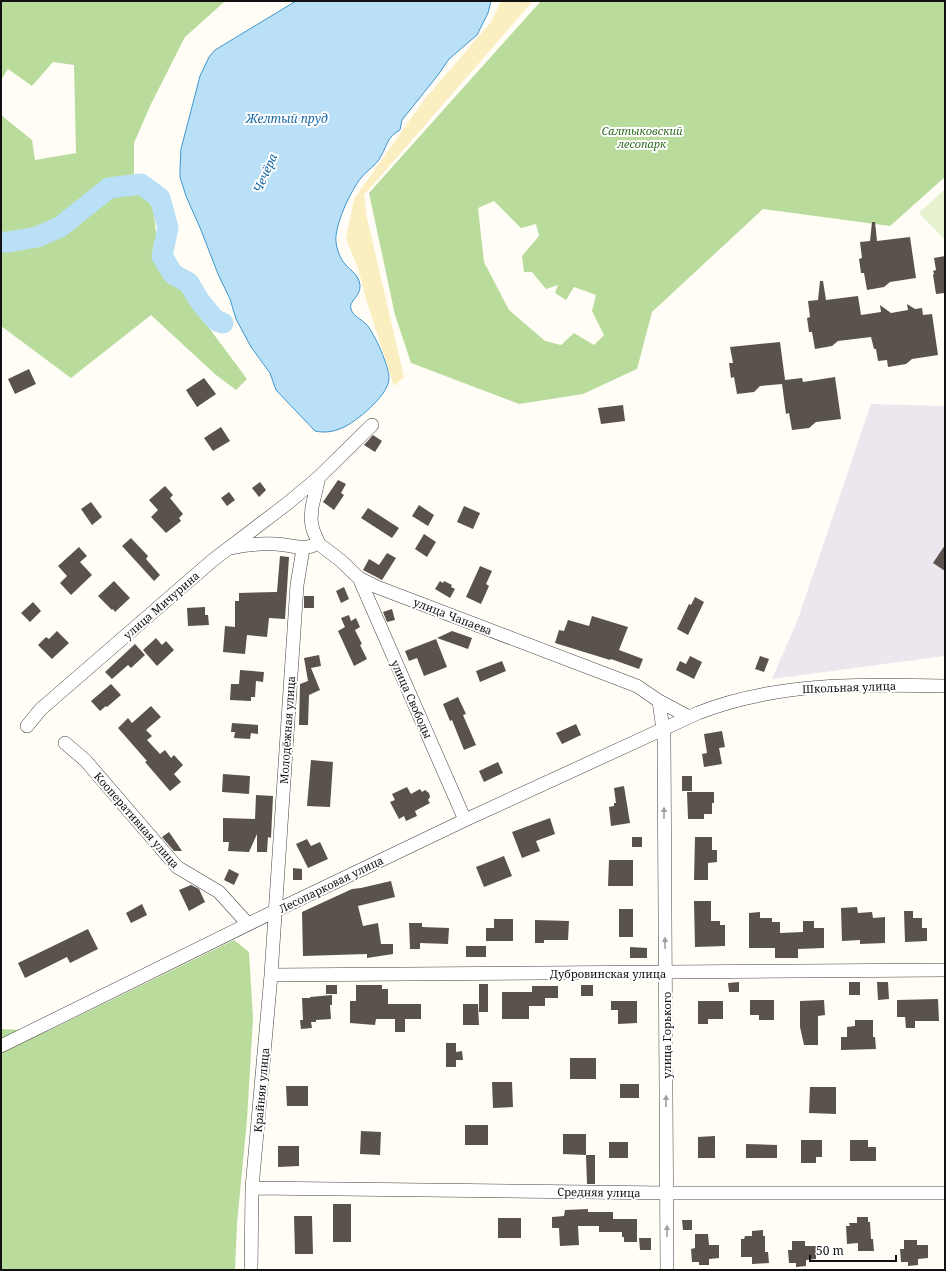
<svg xmlns="http://www.w3.org/2000/svg" width="946" height="1271" font-family="'Noto Serif',serif">
<style>
.industrial{fill:#eee6ef}
.forest{fill:#b9dc9c;fill-rule:evenodd}
.sand{fill:#fbeec1}
.pitch{fill:#e6f2cf}
.water{fill:#b9e0f7;stroke:#3f96cf}
.lines{fill:none;stroke-linecap:round;stroke-linejoin:round}
.river{stroke:#b9e0f7;stroke-width:21}
.building{fill:#5a524d}
.minor-casing{stroke:#444;stroke-width:14}
.minor{stroke:#fff;stroke-width:13}
.oneway{fill:#a0a0a0}
.labels{text-anchor:middle;dominant-baseline:central;stroke-width:4;stroke-linejoin:round;paint-order:stroke}
.park-label{font-size:11px;font-style:italic;fill:#2f6b1f;stroke:#fff}
.street-label{font-size:11px;fill:#111;stroke:#fff}
.water-label{font-size:12px;font-style:italic;fill:#1768a6;stroke:#fff}
</style>
<rect width="100%" height="100%" fill="#fffdf5"/>
<path class="industrial" d="M 871,404 L 945,406 L 945,656 L 772,679 L 798,619 Z"/>
<path class="forest" d="M 1,1 L 228,1 L 223,3 L 185,37 L 151,104 L 134,143 L 134,181 L 153,208 L 160,262 L 247,379 L 236,390 L 216,375 L 151,315 L 71,378 L 1,326 L 1,115 L 32,140 L 35,160 L 76,153 L 74,65 L 53,62 L 32,86 L 8,69 L 1,80 Z
M 541,1 L 945,1 L 945,177 L 890,226 L 763,209 L 652,312 L 637,369 L 583,394 L 519,404 L 411,363 L 395,315 L 369,193 ZM 494,201 L 521,228 L 536,224 L 539,236 L 522,256 L 524,272 L 532,272 L 546,289 L 558,285 L 555,293 L 566,300 L 574,287 L 596,295 L 592,311 L 604,335 L 594,345 L 574,333 L 561,345 L 545,341 L 509,310 L 484,262 L 478,208 Z
M 234,940 L 249,952 L 253,1018 L 247,1120 L 237,1223 L 235,1270 L 1,1270 L 1,1029 L 48,1031 Z"/>
<path class="sand" d="M 501,1 L 533,1 L 364,195 L 367,218 L 404,377 L 394,386 L 366,299 L 358,268 L 346,239 L 354,199 L 424,100 L 491,22 Z"/>
<path class="pitch" d="M 945,189 L 945,240 L 919,213 Z"/>
<path class="water" d="M 296,1 L 491,1 L 488,13 L 477,35 L 449,59 L 438,75 L 402,120 L 400,130 C 387,137 388,144 381,156 C 377,165 367,170 361,178 C 351,190 334,226 336,242 C 337,250 340,258 345,264 C 351,271 359,275 360,285 C 361,297 348,301 351,309 C 353,316 361,319 366,324 C 374,332 390,368 389,379 C 388,396 356,422 342,428 C 333,432 324,433 315,431 L 276,390 L 270,373 L 251,347 L 236,319 L 230,299 L 218,274 L 201,230 L 186,196 L 180,177 L 180,169 L 181,149 L 200,76 L 209,57 L 215,50 Z"/>
<g class="lines">
<path class="river" d="M 1,242 L 8,242 L 37,237 L 60,227 L 109,188 L 141,184 L 160,198 L 168,228 L 162,256 L 173,274 L 189,283 L 199,300 L 212,316 L 217,321 L 223,323"/>
</g>
<path class="building" d="M 872,222 L 875,222 L 877,241 L 910,237 L 916,278 L 890,282 L 884,287 L 867,290 L 864,273 L 861,273 L 859,259 L 862,258 L 860,242 L 870,241 Z
M 945,256 L 945,293 L 936,294 L 933,275 L 934,274 L 933,271 L 936,270 L 934,258 Z
M 820,281 L 823,281 L 826,300 L 858,296 L 861,315 L 881,312 L 880,305 L 891,313 L 908,310 L 907,304 L 915,309 L 922,308 L 923,315 L 932,314 L 938,355 L 912,359 L 906,364 L 888,367 L 887,360 L 878,361 L 876,349 L 874,349 L 871,337 L 838,341 L 832,346 L 815,349 L 812,332 L 809,332 L 807,318 L 810,317 L 808,301 L 818,300 Z
M 780,342 L 785,380 L 802,378 L 803,382 L 835,377 L 841,419 L 816,422 L 809,428 L 792,430 L 789,413 L 786,414 L 782,384 L 760,386 L 754,392 L 737,394 L 734,377 L 731,378 L 729,363 L 733,363 L 730,347 Z
M 29,369 L 36,384 L 15,394 L 8,379 Z
M 204,378 L 216,394 L 197,407 L 186,390 Z
M 623,405 L 625,421 L 601,424 L 598,408 Z
M 221,427 L 230,441 L 213,451 L 204,438 Z
M 373,435 L 382,441 L 375,452 L 364,445 Z
M 338,480 L 346,484 L 341,493 L 344,495 L 334,510 L 323,502 Z
M 260,482 L 266,490 L 259,497 L 252,488 Z
M 165,486 L 173,495 L 170,498 L 183,514 L 179,518 L 181,521 L 166,533 L 151,517 L 158,510 L 149,500 Z
M 229,492 L 235,500 L 227,506 L 221,498 Z
M 91,502 L 102,517 L 92,525 L 81,509 Z
M 419,505 L 434,515 L 428,526 L 412,516 Z
M 464,506 L 480,513 L 473,529 L 457,522 Z
M 368,508 L 399,528 L 392,538 L 361,518 Z
M 424,534 L 436,542 L 427,557 L 415,549 Z
M 131,538 L 148,556 L 146,559 L 160,575 L 154,581 L 122,546 Z
M 945,545 L 945,571 L 933,563 Z
M 79,547 L 87,556 L 80,562 L 92,575 L 71,595 L 60,583 L 67,576 L 58,566 Z
M 387,553 L 396,558 L 382,580 L 363,570 L 369,559 L 379,565 Z
M 280,556 L 289,557 L 285,619 L 269,618 L 267,637 L 247,635 L 245,654 L 223,652 L 225,626 L 235,627 L 235,601 L 239,601 L 239,593 L 277,592 Z
M 480,566 L 492,571 L 486,584 L 489,586 L 481,604 L 466,597 Z
M 114,581 L 130,598 L 115,612 L 113,609 L 112,610 L 98,596 Z
M 440,581 L 443,583 L 444,581 L 452,585 L 451,587 L 455,589 L 450,598 L 435,589 Z
M 344,587 L 349,599 L 341,603 L 336,591 Z
M 304,596 L 314,596 L 314,608 L 304,608 Z
M 695,597 L 704,602 L 688,635 L 677,629 L 689,604 L 691,605 Z
M 33,602 L 41,611 L 30,622 L 21,613 Z
M 205,607 L 205,615 L 208,615 L 209,625 L 188,626 L 187,608 Z
M 392,609 L 395,620 L 387,622 L 383,612 Z
M 349,615 L 351,621 L 356,618 L 360,627 L 355,630 L 362,644 L 360,645 L 367,659 L 354,666 L 338,631 L 345,627 L 341,618 Z
M 592,616 L 628,627 L 619,650 L 643,659 L 639,669 L 611,659 L 610,660 L 555,643 L 559,630 L 564,631 L 568,620 L 589,626 Z
M 57,631 L 69,643 L 52,659 L 38,645 L 46,637 L 49,639 Z
M 452,631 L 472,638 L 468,649 L 437,638 Z
M 156,638 L 162,645 L 166,641 L 174,650 L 157,666 L 143,650 Z
M 436,639 L 447,667 L 424,676 L 417,658 L 409,661 L 405,651 Z
M 135,644 L 145,655 L 131,668 L 128,665 L 112,679 L 105,672 Z
M 319,655 L 321,666 L 311,668 L 320,690 L 309,695 L 308,725 L 299,725 L 300,684 L 308,681 L 304,658 Z
M 690,656 L 702,662 L 694,679 L 676,670 L 680,661 L 686,664 Z
M 760,656 L 769,659 L 764,672 L 755,669 Z
M 502,661 L 506,671 L 480,682 L 476,671 Z
M 240,670 L 264,672 L 263,682 L 256,681 L 255,697 L 251,697 L 251,701 L 230,700 L 231,684 L 239,684 Z
M 111,684 L 121,695 L 107,707 L 106,706 L 100,711 L 91,701 Z
M 458,697 L 466,714 L 463,715 L 476,745 L 464,750 L 452,720 L 450,721 L 443,704 Z
M 151,706 L 161,717 L 146,730 L 152,736 L 147,740 L 160,754 L 165,750 L 171,758 L 174,755 L 183,765 L 174,774 L 181,782 L 170,791 L 145,762 L 147,761 L 118,728 L 128,718 L 132,723 Z
M 232,723 L 258,725 L 258,734 L 251,733 L 250,739 L 234,738 L 235,732 L 231,732 Z
M 576,724 L 581,735 L 562,744 L 556,733 Z
M 722,731 L 725,747 L 719,748 L 722,764 L 704,767 L 702,754 L 707,753 L 704,734 Z
M 311,760 L 333,762 L 330,807 L 307,806 Z
M 498,762 L 503,773 L 484,782 L 479,771 Z
M 223,774 L 250,776 L 249,794 L 222,792 Z
M 682,776 L 692,776 L 692,791 L 682,791 Z
M 624,786 L 630,823 L 611,826 L 609,807 L 614,806 L 614,803 L 616,803 L 614,788 Z
M 407,787 L 411,794 L 420,789 L 422,792 L 425,790 L 429,793 L 430,797 L 428,800 L 430,803 L 415,811 L 417,816 L 406,821 L 404,816 L 399,819 L 390,802 L 395,800 L 392,794 Z
M 687,792 L 714,792 L 714,803 L 712,803 L 712,814 L 704,814 L 704,819 L 688,819 Z
M 256,795 L 273,796 L 271,838 L 268,837 L 267,852 L 257,852 L 257,834 L 249,852 L 228,851 L 229,842 L 223,842 L 223,818 L 255,819 Z
M 550,818 L 555,834 L 536,841 L 540,851 L 522,858 L 512,832 Z
M 169,832 L 178,845 L 182,851 L 174,851 L 162,837 Z
M 632,837 L 642,837 L 642,847 L 632,847 Z
M 695,837 L 712,837 L 712,850 L 717,850 L 717,862 L 708,863 L 708,880 L 694,880 Z
M 307,839 L 311,846 L 320,842 L 328,859 L 308,868 L 296,844 Z
M 504,856 L 512,876 L 484,887 L 476,867 Z
M 609,860 L 633,860 L 633,886 L 608,886 Z
M 293,868 L 302,869 L 302,880 L 293,880 Z
M 229,869 L 239,874 L 234,885 L 224,880 Z
M 391,881 L 395,897 L 358,906 L 363,926 L 378,923 L 381,944 L 393,944 L 393,954 L 367,958 L 367,954 L 303,956 L 302,912 L 352,889 L 361,888 Z
M 191,885 L 199,889 L 205,902 L 189,911 L 179,890 Z
M 694,901 L 711,901 L 711,921 L 720,921 L 720,925 L 725,925 L 725,946 L 695,947 Z
M 142,904 L 147,915 L 131,923 L 126,913 Z
M 857,907 L 858,913 L 872,912 L 873,918 L 885,917 L 885,943 L 860,944 L 860,940 L 842,941 L 841,908 Z
M 619,909 L 633,909 L 633,937 L 619,937 Z
M 904,911 L 913,911 L 913,918 L 922,918 L 922,928 L 927,928 L 927,941 L 905,942 Z
M 760,912 L 760,918 L 772,918 L 772,922 L 780,922 L 780,933 L 803,932 L 803,921 L 814,921 L 814,928 L 824,928 L 824,948 L 798,949 L 798,958 L 775,958 L 775,948 L 749,948 L 749,913 Z
M 494,919 L 513,919 L 513,941 L 486,941 L 486,928 L 494,928 Z
M 535,920 L 569,921 L 568,940 L 544,940 L 544,943 L 535,943 Z
M 409,923 L 422,923 L 422,927 L 449,928 L 448,944 L 420,943 L 420,949 L 410,949 Z
M 88,929 L 98,949 L 70,963 L 67,957 L 25,978 L 18,963 Z
M 466,946 L 486,946 L 486,957 L 466,957 Z
M 630,947 L 647,948 L 647,958 L 630,958 Z
M 739,982 L 739,992 L 729,992 L 728,983 Z
M 849,982 L 860,982 L 860,995 L 849,995 Z
M 877,982 L 888,982 L 889,999 L 878,1000 Z
M 479,984 L 488,984 L 488,1012 L 479,1012 Z
M 326,985 L 337,985 L 337,994 L 326,994 Z
M 356,985 L 382,985 L 382,989 L 388,989 L 388,1004 L 421,1004 L 421,1019 L 405,1019 L 405,1032 L 395,1032 L 395,1019 L 376,1019 L 375,1025 L 350,1023 L 350,1001 L 356,1001 Z
M 581,985 L 593,985 L 593,996 L 581,996 Z
M 532,986 L 558,986 L 558,998 L 545,998 L 545,1006 L 529,1006 L 529,1019 L 502,1019 L 502,992 L 532,992 Z
M 332,995 L 332,1005 L 330,1005 L 331,1019 L 316,1020 L 316,1022 L 311,1022 L 312,1028 L 301,1029 L 300,1020 L 303,1020 L 302,998 L 310,998 L 310,997 Z
M 938,999 L 939,1021 L 915,1021 L 915,1028 L 906,1028 L 905,1017 L 897,1017 L 897,1000 Z
M 750,1000 L 774,1000 L 774,1020 L 759,1020 L 759,1015 L 750,1015 Z
M 824,1000 L 825,1015 L 818,1016 L 818,1045 L 804,1045 L 800,1027 L 800,1001 Z
M 611,1001 L 637,1001 L 637,1023 L 618,1024 L 618,1010 L 611,1010 Z
M 698,1001 L 723,1001 L 723,1019 L 708,1019 L 708,1024 L 698,1024 Z
M 463,1004 L 478,1004 L 479,1025 L 463,1025 Z
M 855,1020 L 873,1020 L 873,1037 L 875,1037 L 876,1049 L 841,1050 L 841,1037 L 847,1037 L 847,1027 L 855,1026 Z
M 446,1043 L 456,1043 L 456,1052 L 462,1051 L 463,1060 L 456,1060 L 456,1067 L 446,1067 Z
M 570,1058 L 596,1058 L 596,1079 L 570,1079 Z
M 492,1082 L 512,1082 L 513,1107 L 493,1108 Z
M 620,1084 L 639,1084 L 639,1098 L 620,1098 Z
M 286,1086 L 308,1086 L 308,1106 L 287,1106 Z
M 810,1087 L 836,1087 L 836,1114 L 809,1113 Z
M 465,1125 L 488,1125 L 488,1145 L 465,1145 Z
M 361,1131 L 381,1132 L 380,1155 L 360,1154 Z
M 563,1134 L 586,1134 L 586,1155 L 563,1154 Z
M 715,1136 L 715,1158 L 698,1158 L 698,1137 Z
M 801,1140 L 822,1140 L 822,1157 L 816,1157 L 816,1163 L 801,1163 Z
M 850,1140 L 868,1140 L 868,1147 L 876,1147 L 876,1161 L 850,1161 Z
M 609,1142 L 628,1142 L 628,1158 L 609,1158 Z
M 746,1144 L 777,1145 L 777,1158 L 746,1158 Z
M 278,1146 L 299,1146 L 299,1166 L 278,1167 Z
M 586,1155 L 595,1155 L 595,1184 L 587,1184 Z
M 333,1204 L 351,1204 L 351,1242 L 333,1242 Z
M 588,1209 L 588,1212 L 613,1212 L 613,1219 L 637,1219 L 637,1242 L 624,1242 L 624,1237 L 622,1237 L 622,1232 L 599,1232 L 599,1226 L 578,1226 L 579,1245 L 560,1246 L 559,1228 L 552,1228 L 552,1217 L 564,1216 L 565,1210 Z
M 294,1216 L 312,1216 L 313,1254 L 295,1254 Z
M 857,1217 L 868,1217 L 868,1222 L 870,1222 L 871,1239 L 873,1239 L 874,1251 L 858,1251 L 858,1243 L 847,1244 L 846,1226 L 850,1226 L 849,1223 L 857,1223 Z
M 498,1218 L 521,1218 L 521,1238 L 498,1238 Z
M 682,1220 L 692,1220 L 692,1230 L 683,1230 Z
M 763,1230 L 763,1236 L 765,1236 L 765,1252 L 768,1252 L 769,1263 L 752,1264 L 752,1257 L 741,1257 L 741,1239 L 744,1239 L 745,1236 L 752,1236 L 752,1231 Z
M 695,1234 L 708,1234 L 709,1245 L 719,1245 L 719,1258 L 709,1259 L 709,1265 L 699,1265 L 699,1262 L 692,1262 L 691,1249 L 695,1248 Z
M 639,1238 L 651,1238 L 651,1250 L 640,1250 Z
M 904,1240 L 917,1240 L 917,1245 L 928,1245 L 928,1258 L 918,1259 L 918,1265 L 908,1266 L 908,1262 L 901,1262 L 900,1249 L 904,1249 Z
M 792,1241 L 805,1241 L 805,1246 L 816,1246 L 816,1259 L 806,1260 L 806,1266 L 796,1267 L 796,1263 L 789,1263 L 788,1250 L 792,1250 Z"/>
<g class="lines">
<g class="minor-casing">
<path id="minor" d="M 319,477 L 312,507 L 311,520 L 313,530 L 319,544 L 340,560 L 359,578 L 377,587 L 637,686 L 659,701 L 689,717
M 231,548 C 245,545 260,543 275,544 C 288,544 299,550 312,546
M 359,578 L 465,820
M 659,701 L 664,737 L 667,1270
M 27,726 L 41,709 L 213,560 L 288,503 L 319,477 L 372,425
M 65,743 L 85,760 L 177,867 L 219,892 L 248,924
M 271,975 L 945,970
M 1,1046 L 275,911 L 465,820 L 698,713 C 777,682 861,684 945,686
M 252,1188 L 667,1193 L 945,1193
M 251,1270 L 252,1188 L 271,975 L 297,585 L 303,549"/>
</g>
<use href="#minor" class="minor"/>
</g>
<defs><path id="oneway-solid" d="M-6-.8H1V-3.2L6.5 0L1 3.2V.8H-6Z"/></defs>
<g class="oneway">
<use href="#oneway-solid" transform="translate(664 813) rotate(-90)"/>
<use href="#oneway-solid" transform="translate(665 943) rotate(-90)"/>
<use href="#oneway-solid" transform="translate(666 1101) rotate(-90)"/>
<use href="#oneway-solid" transform="translate(667 1231) rotate(-90)"/>
</g>
<g class="labels">
<g class="park-label">
<text x="642" y="130">Салтыковский<tspan x="642" dy="13">лесопарк</tspan></text>
</g>
<g class="street-label">
<text transform="translate(161 605) rotate(-41)">улица Мичурина</text>
<text transform="translate(453 616) rotate(21)">улица Чапаева</text>
<text transform="translate(849 687) rotate(-2)">Школьная улица</text>
<text transform="translate(412 699) rotate(66)">улица Свободы</text>
<text transform="translate(287 730) rotate(-86)">Молодёжная улица</text>
<text transform="translate(137 820) rotate(49)">Кооперативная улица</text>
<text transform="translate(331 884) rotate(-26)">Лесопарковая улица</text>
<text x="608" y="973">Дубровинская улица</text>
<text transform="translate(666 1035) rotate(-90)">улица Горького</text>
<text transform="translate(261 1090) rotate(-85)">Крайняя улица</text>
<text transform="translate(599 1192) rotate(1)">Средняя улица</text>
</g>
<g class="water-label">
<text x="287" y="118">Желтый пруд</text>
<text transform="translate(265 173) rotate(-66)">Чечёра</text>
</g>
</g>
<rect width="946" height="1271" fill="none" stroke="#111111" stroke-width="4"/>
<path d="M810 1255v6h86v-6" fill="none" stroke="#111111" stroke-width="2"/>
<text x="816" y="1255" font-size="12" fill="#111111" stroke="#ffffff" stroke-width="3" paint-order="stroke">50 m</text>
</svg>
